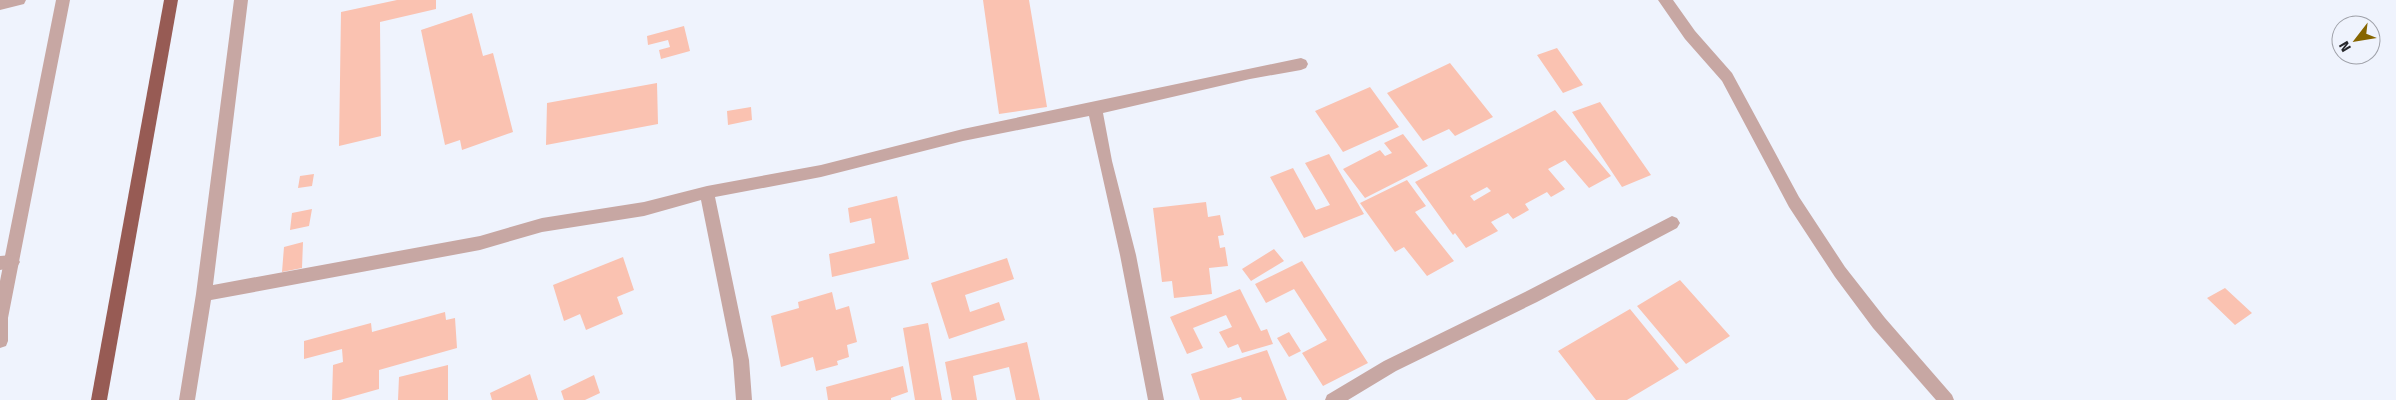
<svg xmlns="http://www.w3.org/2000/svg" width="2396" height="400" font-family="'Fira Sans',sans-serif">
<style>
.building{fill:#fac2b1;fill-rule:evenodd}
.lines{fill:none;stroke-linecap:round;stroke-linejoin:round}
.service{fill:#c7a7a3;fill-rule:evenodd}
.minor{fill:#c7a7a3;fill-rule:evenodd}
.trunk{fill:#975b54;fill-rule:evenodd}
</style>
<rect width="100%" height="100%" fill="#eff3fd"/>
<path class="building" d="M 397,0 L 436,0 L 436,9 L 380,22 L 381,136 L 339,146 L 341,12 Z
M 983,0 L 1029,0 L 1047,107 L 999,114 Z
M 472,13 L 483,56 L 493,53 L 513,132 L 462,150 L 460,140 L 445,145 L 421,30 Z
M 684,26 L 690,51 L 661,59 L 659,50 L 670,47 L 668,40 L 648,45 L 647,36 Z
M 1557,48 L 1583,85 L 1563,93 L 1537,55 Z
M 1450,63 L 1493,117 L 1455,136 L 1449,129 L 1423,141 L 1387,93 Z
M 657,83 L 658,124 L 546,145 L 547,103 Z
M 1370,87 L 1399,127 L 1343,152 L 1315,111 Z
M 1600,102 L 1651,175 L 1622,187 L 1572,112 Z
M 751,107 L 752,120 L 728,125 L 727,111 Z
M 1555,110 L 1611,176 L 1589,188 L 1565,160 L 1548,169 L 1565,189 L 1551,197 L 1547,192 L 1525,204 L 1529,210 L 1513,219 L 1508,213 L 1491,222 L 1498,231 L 1466,248 L 1455,233 L 1453,235 L 1415,182 ZM 1487,187 L 1491,191 L 1474,201 L 1470,196 Z
M 1403,134 L 1428,166 L 1365,198 L 1343,169 L 1380,150 L 1385,156 L 1392,153 L 1384,143 Z
M 1329,154 L 1364,214 L 1304,238 L 1270,177 L 1293,168 L 1316,210 L 1330,205 L 1305,163 Z
M 314,174 L 312,186 L 298,188 L 300,176 Z
M 1407,180 L 1426,206 L 1415,212 L 1454,261 L 1427,276 L 1404,247 L 1395,252 L 1360,203 Z
M 897,196 L 909,259 L 832,277 L 829,254 L 875,243 L 871,218 L 850,223 L 848,208 Z
M 1206,202 L 1208,217 L 1220,215 L 1224,235 L 1218,236 L 1220,248 L 1225,247 L 1228,266 L 1209,268 L 1212,294 L 1174,298 L 1172,281 L 1162,282 L 1153,208 Z
M 312,209 L 309,226 L 290,230 L 292,213 Z
M 303,242 L 302,268 L 282,272 L 284,247 Z
M 1274,249 L 1284,261 L 1251,281 L 1242,269 Z
M 623,257 L 634,290 L 617,297 L 623,314 L 586,330 L 580,314 L 564,321 L 553,285 Z
M 1007,258 L 1014,279 L 965,295 L 970,312 L 999,302 L 1005,320 L 949,339 L 931,283 Z
M 1302,261 L 1368,363 L 1323,386 L 1302,353 L 1327,340 L 1294,289 L 1266,303 L 1255,284 Z
M 1680,280 L 1730,336 L 1686,364 L 1637,306 Z
M 2225,288 L 2252,313 L 2235,325 L 2207,298 Z
M 1240,289 L 1261,331 L 1267,329 L 1273,344 L 1242,353 L 1238,344 L 1228,348 L 1219,332 L 1232,327 L 1226,315 L 1193,328 L 1203,348 L 1187,354 L 1170,317 Z
M 832,292 L 836,310 L 849,306 L 857,342 L 847,345 L 849,357 L 837,361 L 838,365 L 816,371 L 813,357 L 781,367 L 771,316 L 799,308 L 798,302 Z
M 1630,309 L 1679,369 L 1627,400 L 1596,400 L 1558,351 Z
M 445,312 L 446,320 L 455,318 L 457,348 L 379,370 L 379,389 L 340,400 L 332,400 L 333,365 L 343,362 L 342,349 L 304,359 L 304,341 L 371,323 L 372,332 Z
M 928,323 L 942,400 L 915,400 L 903,328 Z
M 1289,332 L 1301,351 L 1289,357 L 1277,338 Z
M 1027,342 L 1040,400 L 1016,400 L 1009,367 L 973,376 L 977,400 L 952,400 L 945,362 Z
M 1267,350 L 1287,400 L 1242,400 L 1241,397 L 1230,400 L 1200,400 L 1191,374 Z
M 448,365 L 448,400 L 398,400 L 399,377 Z
M 903,366 L 908,392 L 891,398 L 891,400 L 828,400 L 826,387 Z
M 530,374 L 538,400 L 492,400 L 490,393 Z
M 594,375 L 600,393 L 585,400 L 564,400 L 561,391 Z"/>
<g class="lines">
<path class="service" d="M 56,0 L 70,0 L 8,318 L 8,341 L 6,346 L 0,348 L 0,281 Z"/>
<path class="minor" d="M 0,0 L 26,0 L 24,4 L 0,10 Z
M 234,0 L 248,0 L 213,285 L 480,236 L 542,218 L 644,202 L 707,186 L 821,165 L 963,129 L 1301,58 L 1306,60 L 1308,64 L 1306,68 L 1301,70 L 1250,79 L 1103,113 L 1112,161 L 1136,255 L 1164,400 L 1148,400 L 1120,255 L 1089,116 L 963,141 L 821,177 L 715,197 L 749,360 L 752,400 L 736,400 L 733,360 L 701,200 L 644,216 L 542,232 L 480,250 L 211,300 L 195,400 L 179,400 L 196,294 Z
M 1658,0 L 1673,0 L 1695,31 L 1732,73 L 1799,197 L 1845,267 L 1885,318 L 1952,395 L 1954,400 L 1936,400 L 1873,328 L 1835,277 L 1789,207 L 1722,81 L 1685,39 Z
M 1672,216 L 1677,218 L 1680,223 L 1677,228 L 1537,302 L 1396,371 L 1348,400 L 1325,400 L 1327,395 L 1384,361 L 1525,292 Z
M 12,255 L 17,257 L 20,262 L 17,267 L 0,270 L 0,256 Z"/>
<path class="trunk" d="M 164,0 L 178,0 L 107,400 L 91,400 Z"/>
</g>
<g transform="translate(2356 40) rotate(239)"><circle r="24" fill="#eff3fd" stroke="#9fa1a9"/>
<path d="M0-4L9 19L0 12L-9 19Z" fill="#866500"/>
<text y="-8" font-size="14" font-weight="bold" text-anchor="middle" fill="#26272b">N</text>
</g>
</svg>
